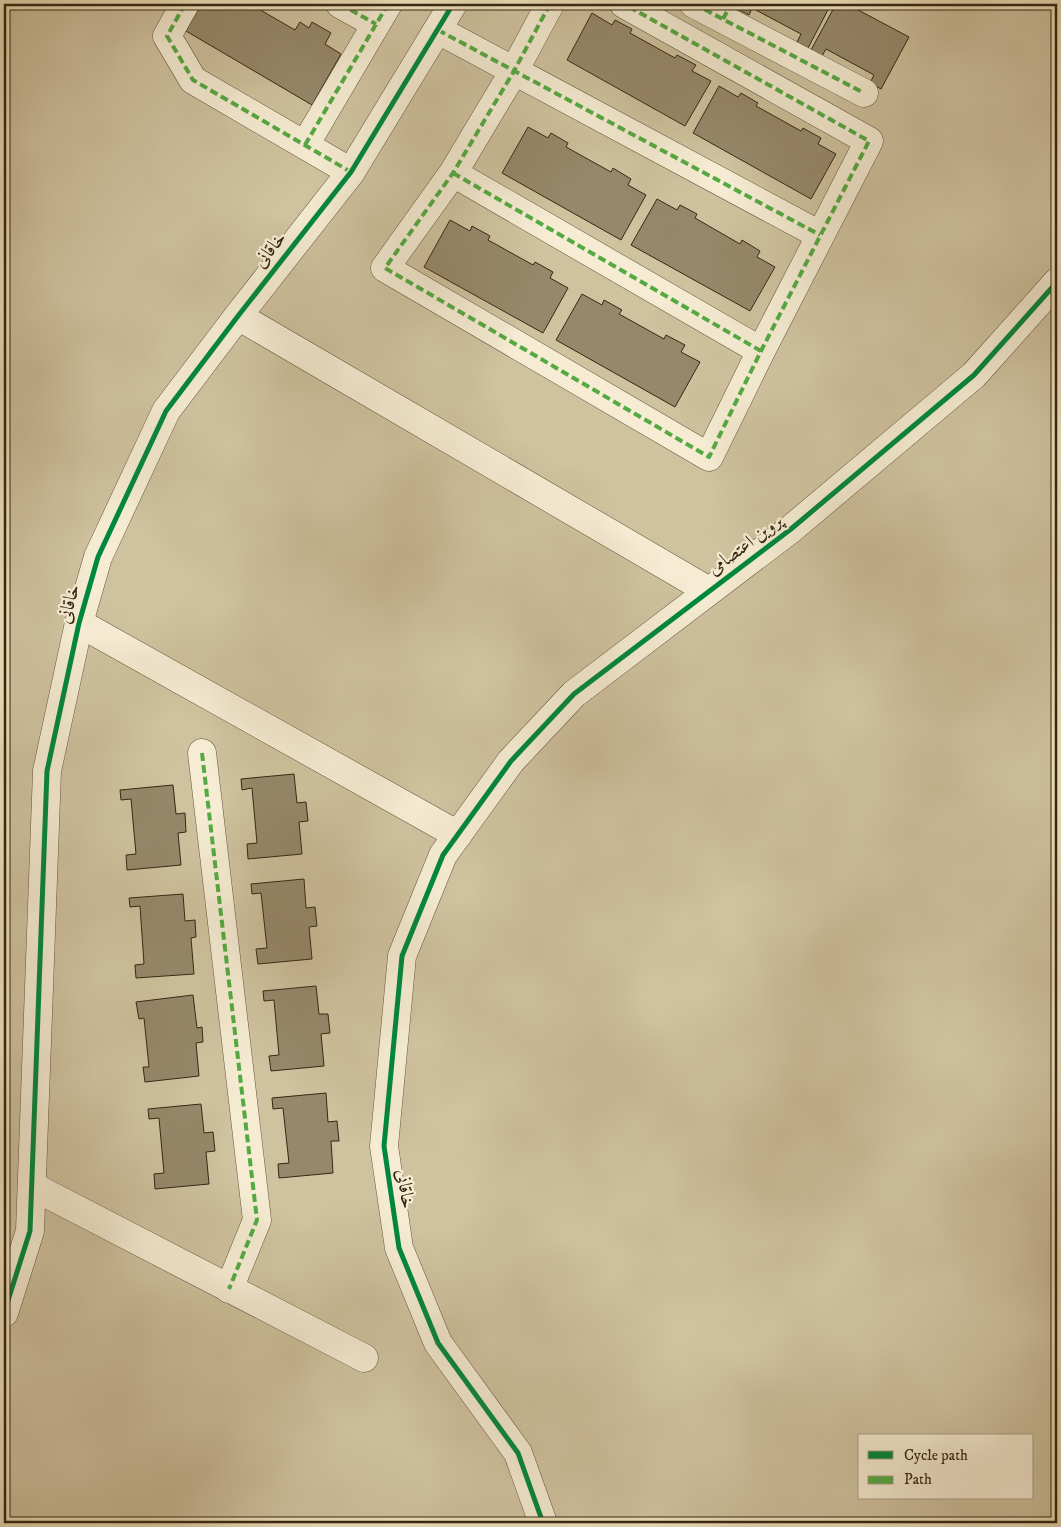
<svg xmlns="http://www.w3.org/2000/svg" width="1061" height="1527" font-family="'IM FELL DW Pica',Amiri,serif">
<style>
.green{fill:#cfc29f;stroke:#82745a;fill-rule:evenodd}
.building{fill:#96886b;stroke:#352714}
.lines{fill:none;stroke-linecap:round;stroke-linejoin:round}
.minor-casing{stroke:#64563e;stroke-width:29}
.minor{stroke:#f5ecd3;stroke-width:28}
.quiet{stroke:#54aa42;stroke-width:4;stroke-dasharray:8 4;stroke-linecap:butt}
.cycleway-casing{stroke:#f5ecd3;stroke-width:8}
.cycleway{stroke:#00873e;stroke-width:5}
.labels{text-anchor:middle;dominant-baseline:central;stroke-width:4.5;stroke-linejoin:round;paint-order:stroke}
.street-label{font-size:19px;fill:#352714;stroke:#f5ecd3}
</style>
<rect width="100%" height="100%" fill="#efe2bc"/>
<filter id="stains"><feTurbulence type="fractalNoise" baseFrequency=".004" numOctaves="4"/><feColorMatrix values="0 0 0 0 .2 0 0 0 0 .09 0 0 0 0 .02 0 0 0 .5 -.17"/></filter>
<radialGradient id="worn" r=".72"><stop offset=".6" stop-color="#630" stop-opacity="0"/><stop offset="1" stop-color="#630" stop-opacity=".3"/></radialGradient>
<path class="green" d="M 4,4 L 1057,4 L 1057,1523 L 4,1523 ZM 860,1436 L 1032,1436 L 1032,1498 L 860,1498 Z"/>
<path class="building" d="M 201,4 L 260,4 L 257,8 L 295,30 L 300,22 L 309,28 L 312,22 L 331,33 L 325,44 L 341,54 L 312,105 L 186,31 Z
M 740,4 L 831,4 L 808,48 L 797,42 L 801,34 L 752,8 L 749,15 L 737,9 Z
M 836,4 L 847,4 L 909,37 L 881,89 L 870,83 L 874,75 L 826,49 L 822,56 L 811,50 Z
M 592,13 L 612,25 L 615,20 L 632,29 L 630,33 L 675,58 L 677,55 L 696,65 L 692,71 L 711,81 L 685,126 L 567,60 Z
M 719,86 L 738,97 L 741,93 L 758,103 L 756,106 L 801,131 L 803,128 L 821,138 L 818,144 L 836,154 L 811,199 L 693,133 Z
M 528,127 L 548,138 L 551,133 L 568,143 L 566,147 L 611,172 L 613,168 L 631,179 L 628,185 L 646,195 L 621,240 L 502,173 Z
M 657,199 L 677,210 L 680,205 L 697,214 L 695,218 L 740,244 L 742,240 L 760,251 L 757,257 L 775,267 L 750,311 L 631,245 Z
M 450,220 L 470,231 L 472,226 L 490,236 L 488,240 L 533,265 L 535,262 L 553,272 L 550,278 L 568,288 L 543,333 L 424,267 Z
M 582,294 L 602,305 L 604,300 L 622,310 L 619,314 L 664,339 L 666,335 L 685,345 L 681,352 L 700,362 L 675,407 L 556,340 Z
M 294,774 L 297,803 L 306,802 L 308,821 L 299,822 L 302,854 L 248,859 L 247,844 L 257,843 L 252,788 L 242,790 L 241,779 Z
M 173,785 L 176,814 L 185,813 L 186,832 L 178,833 L 181,865 L 127,870 L 126,855 L 136,854 L 131,799 L 121,800 L 120,790 Z
M 304,879 L 306,908 L 315,907 L 317,926 L 309,927 L 312,959 L 258,964 L 256,949 L 267,948 L 261,893 L 252,894 L 251,884 Z
M 183,894 L 185,921 L 195,920 L 196,937 L 191,938 L 194,974 L 136,978 L 135,965 L 144,964 L 140,906 L 130,907 L 129,898 Z
M 316,986 L 319,1014 L 328,1014 L 330,1033 L 321,1034 L 324,1066 L 271,1071 L 269,1056 L 279,1055 L 274,1000 L 264,1001 L 263,991 Z
M 193,995 L 197,1028 L 202,1027 L 203,1042 L 196,1043 L 199,1076 L 145,1082 L 143,1067 L 149,1067 L 144,1018 L 139,1019 L 136,1002 Z
M 326,1093 L 328,1122 L 337,1121 L 339,1141 L 331,1141 L 333,1173 L 279,1178 L 278,1164 L 289,1163 L 283,1108 L 273,1109 L 272,1098 Z
M 201,1104 L 204,1133 L 213,1132 L 215,1151 L 206,1152 L 209,1184 L 155,1189 L 154,1174 L 164,1173 L 159,1118 L 149,1119 L 148,1109 Z"/>
<g class="lines">
<g class="minor-casing">
<path id="minor" d="M 185,4 L 167,36 L 193,80 L 351,172
M 340,4 L 376,24
M 550,4 L 514,71 L 453,173 L 385,268 L 709,457 L 761,351 L 869,141 L 624,4
M 694,4 L 864,93
M 438,30 L 820,235
M 305,145 L 388,4
M 453,173 L 761,351
M 238,316 L 709,591
M 79,623 L 458,835
M 202,753 L 257,1220 L 229,1289
M 32,1186 L 364,1358
M 4,1313 L 30,1231 L 47,771 L 79,623 L 98,557 L 166,411 L 238,316 L 351,172 L 453,4
M 543,1523 L 518,1453 L 438,1343 L 399,1248 L 384,1146 L 402,956 L 443,855 L 511,761 L 574,694 L 791,529 L 974,375 L 1057,282"/>
</g>
<use href="#minor" class="minor"/>
<path class="quiet" d="M 185,4 L 167,36 L 193,80 L 351,172
M 340,4 L 376,24
M 550,4 L 514,71 L 453,173 L 385,268 L 709,457 L 761,351 L 869,141 L 624,4
M 694,4 L 864,93
M 723,19 L 731,4
M 438,30 L 820,235
M 305,145 L 388,4
M 453,173 L 761,351
M 202,753 L 257,1220 L 229,1289"/>
<g class="cycleway-casing">
<path id="cycleway" d="M 4,1313 L 30,1231 L 47,771 L 79,623 L 98,557 L 166,411 L 238,316 L 351,172 L 453,4
M 543,1523 L 518,1453 L 438,1343 L 399,1248 L 384,1146 L 402,956 L 443,855 L 511,761 L 574,694 L 791,529 L 974,375 L 1057,282"/>
</g>
<use href="#cycleway" class="cycleway"/>
</g>
<g class="labels">
<g class="street-label">
<text transform="translate(270 250) rotate(-52)">خاقانی</text>
<text transform="translate(745 545) rotate(-37)">پروین اعتصامی</text>
<text transform="translate(69 604) rotate(-75)">خاقانی</text>
<text transform="translate(405 1189) rotate(81)">خاقانی</text>
</g>
</g>
<rect width="1061" height="1527" fill="none" stroke="#efe2bc" stroke-width="20"/>
<rect x="5" y="5" width="1051" height="1517" fill="none" stroke="#352714" stroke-width="2.5"/>
<rect x="10" y="10" width="1041" height="1507" fill="none" stroke="#352714"/>
<rect x="858" y="1434" width="175" height="65" fill="#f5ecd3" stroke="#a89d87"/>
<rect x="868" y="1451" width="25" height="8" fill="#00873e" stroke="#a89d87"/>
<text x="904" y="1460" font-size="15" fill="#352714">Cycle path</text>
<rect x="868" y="1476" width="25" height="8" fill="#54aa42" stroke="#a89d87"/>
<text x="904" y="1484" font-size="15" fill="#352714">Path</text>
<rect width="100%" height="100%" filter="url(#stains)"/>
<rect width="100%" height="100%" fill="url(#worn)"/>
</svg>
